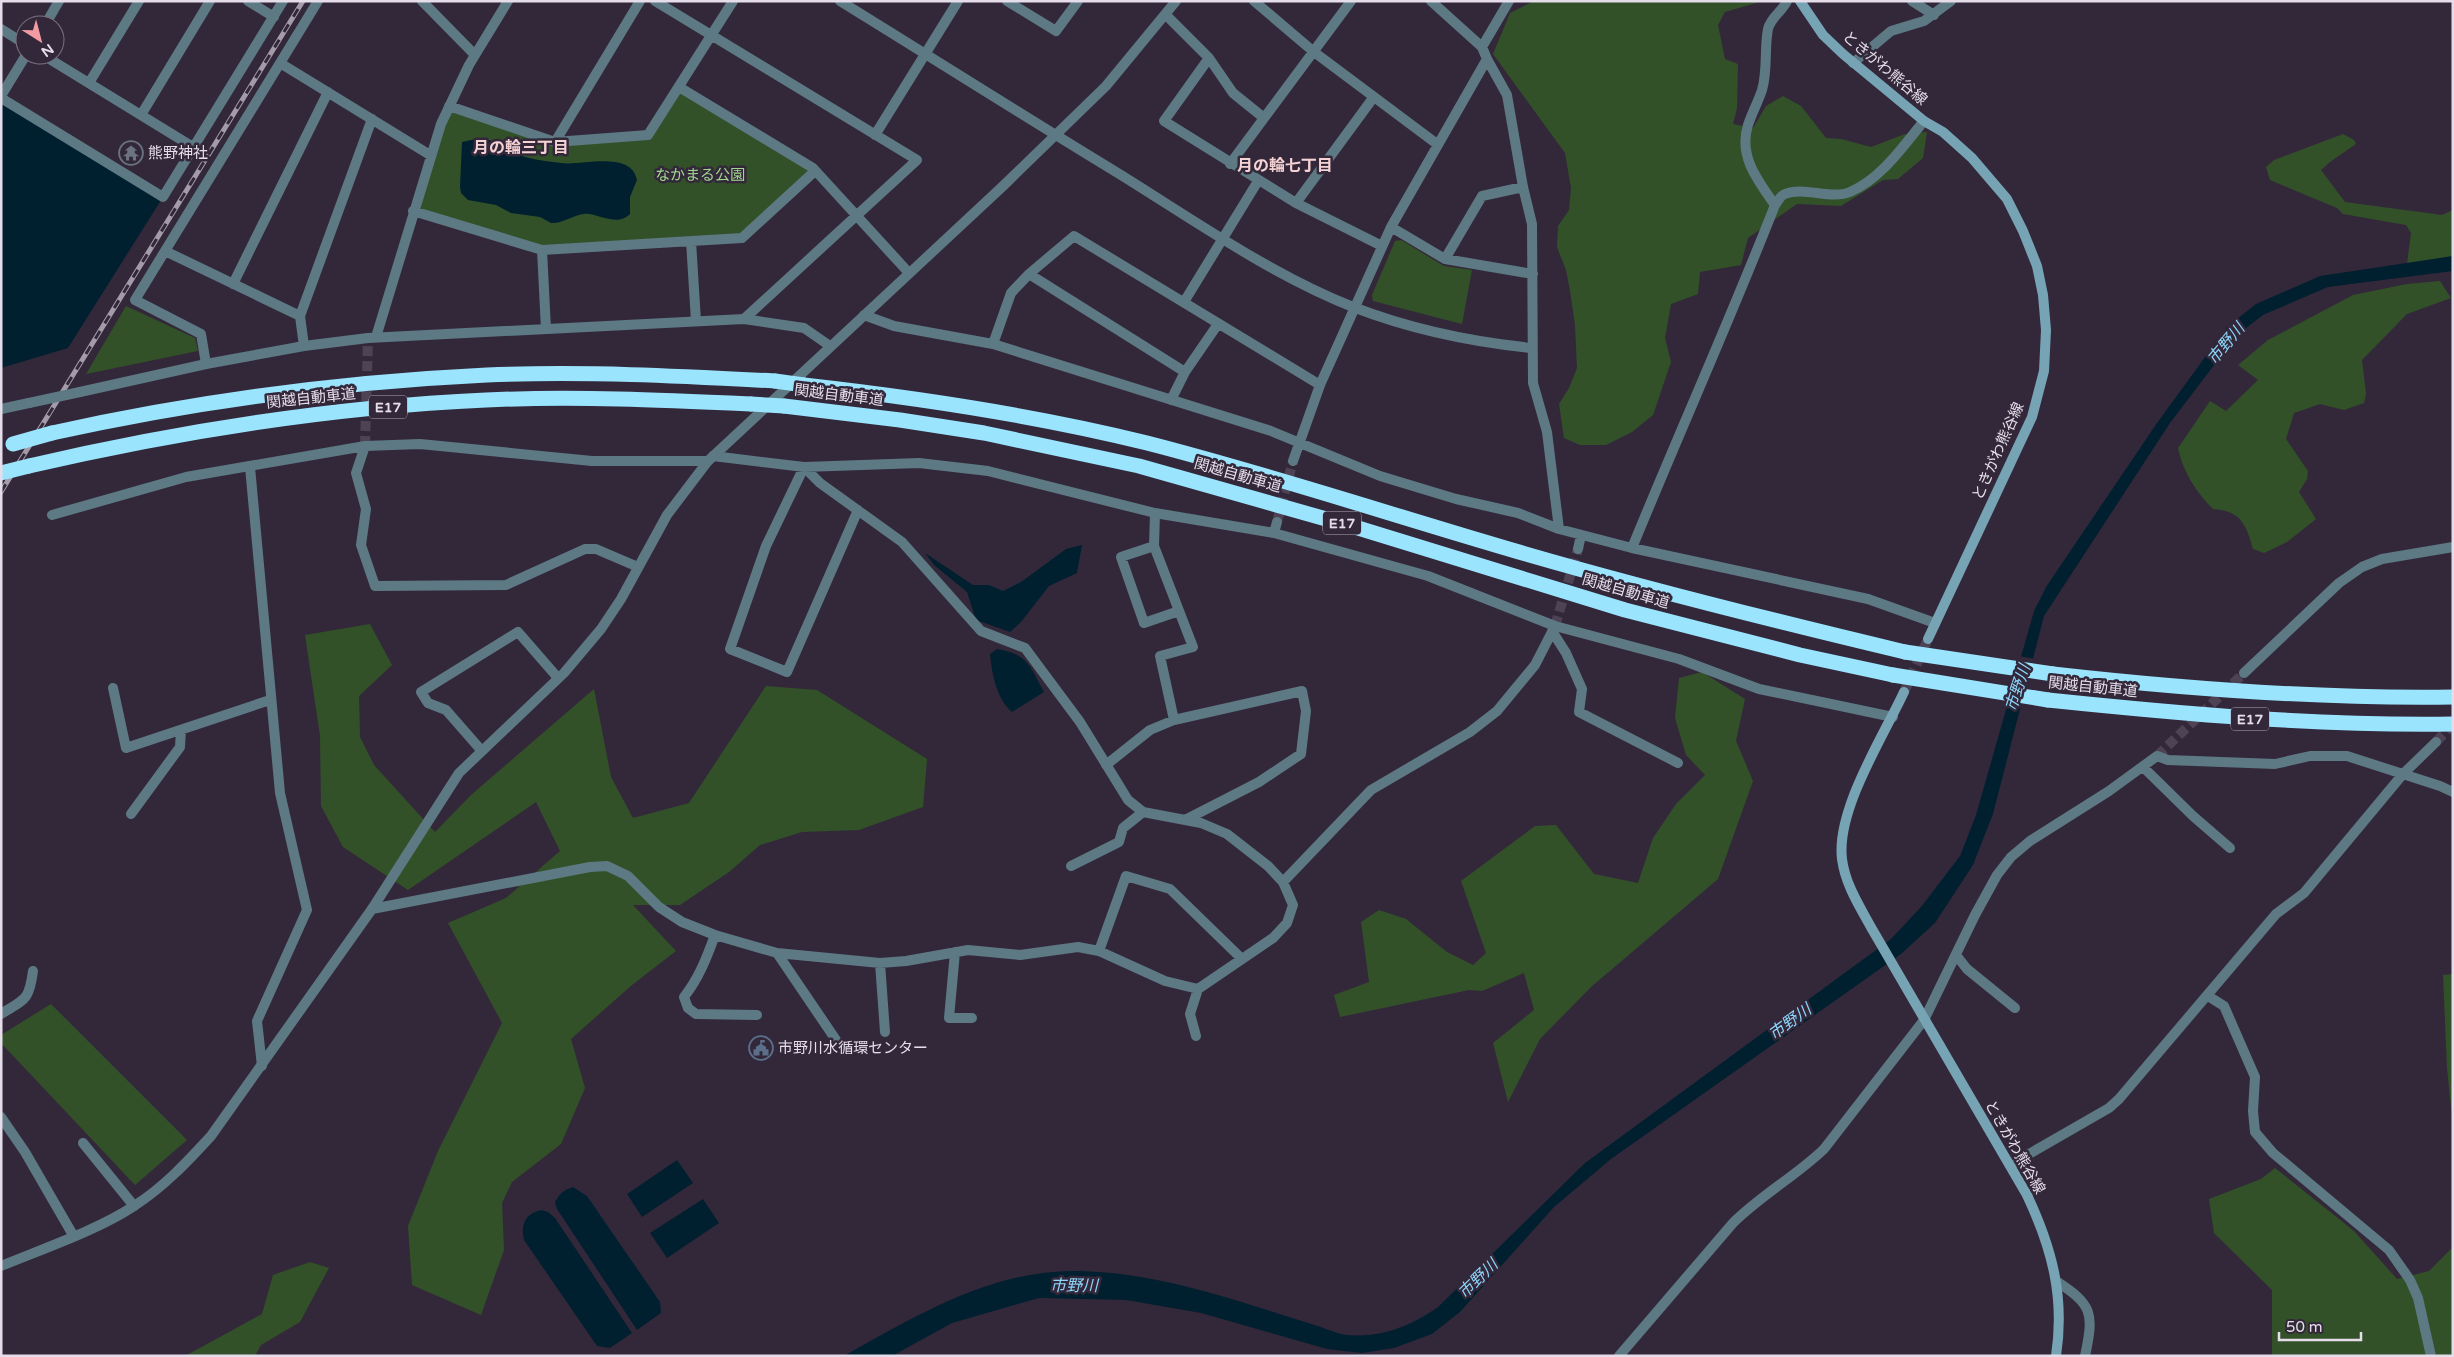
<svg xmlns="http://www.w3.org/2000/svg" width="2454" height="1357" font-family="'Varela Round','Noto Sans JP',sans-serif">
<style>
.green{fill:#335128}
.water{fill:#002030}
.pier{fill:#33283a}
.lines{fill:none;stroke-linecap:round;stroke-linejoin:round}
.minor-tunnel{stroke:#4e4354;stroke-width:10;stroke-dasharray:10 5;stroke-linecap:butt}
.secondary-tunnel{stroke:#4e4354;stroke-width:10;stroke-dasharray:10 5;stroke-linecap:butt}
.minor{stroke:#5d7984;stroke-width:10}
.tertiary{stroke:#5d7984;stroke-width:10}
.secondary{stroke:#76a4b5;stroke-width:10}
.motorway{stroke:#9ae4fe;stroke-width:15}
.rail-casing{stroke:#a49baa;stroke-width:5}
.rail{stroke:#33283a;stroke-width:3;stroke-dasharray:9;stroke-linecap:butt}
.tertiary-bridge{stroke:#5d7984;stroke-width:10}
.motorway-bridge{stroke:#9ae4fe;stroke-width:15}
.labels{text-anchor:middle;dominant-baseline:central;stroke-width:5;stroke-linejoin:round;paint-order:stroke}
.shield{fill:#33283a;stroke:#b0a7b5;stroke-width:1}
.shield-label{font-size:14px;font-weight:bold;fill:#e5deea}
.street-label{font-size:15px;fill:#e5deea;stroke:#33283a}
.poi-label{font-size:15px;fill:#e5deea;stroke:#33283a;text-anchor:start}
.park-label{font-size:15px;fill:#a1d68f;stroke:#33283a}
.neighbourhood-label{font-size:16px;font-weight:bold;fill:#f5d2d4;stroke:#33283a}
.water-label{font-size:16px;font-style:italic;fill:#8dd5fb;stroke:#33283a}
</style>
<rect width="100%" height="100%" fill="#33283a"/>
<path class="green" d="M 1534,1 L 1763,1 L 1725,12 L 1718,25 L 1725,59 L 1738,64 L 1737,108 L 1733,124 L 1753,128 L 1766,106 L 1783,96 L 1801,106 L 1826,138 L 1841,139 L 1871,147 L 1905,134 L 1927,132 L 1923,158 L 1898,179 L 1883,180 L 1841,206 L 1797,204 L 1748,238 L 1741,265 L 1700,272 L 1698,294 L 1671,304 L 1665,338 L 1671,362 L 1653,415 L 1632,432 L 1606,445 L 1580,445 L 1564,438 L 1559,404 L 1569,388 L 1577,368 L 1575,325 L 1570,291 L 1566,270 L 1557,247 L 1558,226 L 1569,210 L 1571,188 L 1565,153 L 1493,54 L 1510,13 Z
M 679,87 L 813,168 L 742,238 L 542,250 L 413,211 L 449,106 L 555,142 L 648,135 Z
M 2343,134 L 2354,140 L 2356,144 L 2330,162 L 2321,170 L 2345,202 L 2442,215 L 2453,210 L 2453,256 L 2407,264 L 2411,233 L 2406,225 L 2343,214 L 2337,208 L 2270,180 L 2266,167 L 2274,160 Z
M 1401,240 L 1444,266 L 1472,270 L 1462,324 L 1373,301 L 1372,295 L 1395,241 Z
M 2440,281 L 2451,298 L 2407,314 L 2362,360 L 2366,394 L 2364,403 L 2344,410 L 2320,404 L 2294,413 L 2286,439 L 2308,471 L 2307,479 L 2299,492 L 2316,519 L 2287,542 L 2264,553 L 2253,549 C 2246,524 2241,511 2213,509 C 2196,492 2183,472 2178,448 L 2210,401 L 2226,411 L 2258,380 L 2238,365 L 2268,340 L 2353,295 L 2407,284 Z
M 126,306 L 195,338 L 198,351 L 86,374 Z
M 370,624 L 392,665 L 359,696 L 360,737 L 374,765 L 435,832 L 471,795 L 594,689 L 611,777 L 633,818 L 689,803 L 766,686 L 817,690 L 927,759 L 923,807 L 859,830 L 802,832 L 760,845 L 729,872 L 680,905 L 633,905 L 676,951 L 632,985 L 571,1039 L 585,1088 L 561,1144 L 512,1182 L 502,1203 L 504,1250 L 481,1315 L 412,1285 L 408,1226 L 438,1151 L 502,1023 L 448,923 L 506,898 L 560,851 L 536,802 L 408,890 L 343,847 L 321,806 L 320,736 L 305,635 Z
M 1702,672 L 1745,699 L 1736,741 L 1753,781 L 1718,879 L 1591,987 L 1540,1039 L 1508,1102 L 1493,1043 L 1534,1010 L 1524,973 L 1482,991 L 1469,990 L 1340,1017 L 1334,995 L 1369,982 L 1361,922 L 1379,910 L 1406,919 L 1447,952 L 1473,965 L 1486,953 L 1461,881 L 1535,826 L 1556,825 L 1594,874 L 1638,883 L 1653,838 L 1676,804 L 1705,775 L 1686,755 L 1675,718 L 1679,678 Z
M 2453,974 L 2453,1127 L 2447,1068 L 2443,975 Z
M 51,1004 L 187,1140 L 135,1185 L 1,1043 L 1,1035 Z
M 2275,1168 L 2354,1231 L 2397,1279 L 2429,1271 L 2453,1247 L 2453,1356 L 2272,1356 L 2272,1290 L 2214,1233 L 2209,1199 L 2261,1179 Z
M 310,1262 L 329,1268 L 300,1322 L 261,1345 L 255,1356 L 185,1356 L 262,1314 L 273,1275 Z"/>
<path class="water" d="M 1,98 L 163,197 L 68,348 L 1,368 Z
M 480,138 C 493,139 501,147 512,152 C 526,159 545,161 561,163 C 582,166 631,150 637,180 L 630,197 L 630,214 C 618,226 603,216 589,214 C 576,212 565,224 551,223 L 540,217 L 511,213 L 496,205 L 468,200 L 461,193 L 460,187 L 462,142 Z
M 2453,256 L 2453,271 L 2328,287 L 2263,315 L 2237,335 L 2170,423 L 2044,616 L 1993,814 L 1973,865 L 1935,923 L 1901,954 L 1611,1159 L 1554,1207 L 1460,1312 L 1432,1334 L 1394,1348 L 1362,1353 L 1327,1349 L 1201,1313 L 1126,1300 L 1039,1298 L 952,1323 L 892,1356 L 844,1356 C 917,1315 993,1269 1079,1271 C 1141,1272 1205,1290 1264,1309 C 1283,1315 1302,1321 1321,1327 C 1329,1330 1338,1334 1347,1335 C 1381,1338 1411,1326 1438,1307 L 1585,1163 L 1891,939 L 1921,907 L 1960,856 L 1976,815 L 2034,611 L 2046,587 L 2157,423 L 2227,327 L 2256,304 L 2320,276 Z
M 1082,545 L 1077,573 L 1049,586 L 1021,622 L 1010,632 L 976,620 L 967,592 L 934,565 L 925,553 L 973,585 L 989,585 L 1003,591 L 1021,582 L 1066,549 Z
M 997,649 C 1028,654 1030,666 1044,692 L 1012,712 C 996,698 992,674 990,654 Z
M 677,1160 L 693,1183 L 642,1217 L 627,1194 Z
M 573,1187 L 587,1196 L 660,1302 L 661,1313 L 637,1330 L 557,1209 L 555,1202 C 560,1193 564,1190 573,1187 Z
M 703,1199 L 719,1223 L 667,1258 L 650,1233 Z
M 542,1210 L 548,1212 L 555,1218 L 632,1333 L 610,1348 L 597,1346 L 524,1240 C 520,1225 526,1212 542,1210 Z"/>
<path class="pier" d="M 2019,656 L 2036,659 L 2023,707 L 2005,704 Z"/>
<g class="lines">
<path class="minor-tunnel" d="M 365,446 L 368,338
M 1277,522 L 1293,461
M 1555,626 L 1578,549
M 2436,742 L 2453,724
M 2157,756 L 2244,673"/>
<path class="secondary-tunnel" d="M 1904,692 L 1928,639"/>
<path class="minor" d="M 248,1 L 274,17
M 422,1 L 475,55
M 655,1 L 917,160 L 744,319
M 1007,1 L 1056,31 L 1078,1
M 1254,1 L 1314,52 L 1437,144
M 1431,1 L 1482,47
M 1509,1 L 1482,47 L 1487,59 L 1507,95 L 1523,187 L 1532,224 L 1533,383 L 1547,432 L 1559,529
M 1912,1 L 1934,15
M 1166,15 L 1209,58 L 1233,93 L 1264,118
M 45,25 L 59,1
M 1,29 L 25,44
M 43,55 L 193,147
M 1209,58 L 1164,121 L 1296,203 L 1382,246
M 280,63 L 430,155
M 1853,63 L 1891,31 L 1924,21 L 1951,1
M 89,83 L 139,1
M 679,87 L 813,168 L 909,273
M 1,96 L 26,55
M 1,98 L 163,197 L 283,1
M 449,106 L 555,142 L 648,135 L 733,1
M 141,115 L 210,1
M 875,135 L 958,1
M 555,142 L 640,1
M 1230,164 L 1351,1
M 1296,203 L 1373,98
M 1775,205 C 1758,181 1738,156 1748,125 C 1752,113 1758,102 1762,90 C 1768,70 1764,49 1768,29 C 1771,17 1782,12 1787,1
M 413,211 L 542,250 L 742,238 L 815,171
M 1391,227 L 1445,259 L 1533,274
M 691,241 L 696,321
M 542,250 L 546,329
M 165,251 L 300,316 L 304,346
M 1445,259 L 1482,196 L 1523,187
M 1029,274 L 1185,372
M 233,284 L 328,92
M 1184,302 L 1258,181
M 864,315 L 894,326 L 993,344 L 1271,431 L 1380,476 L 1456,499 L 1518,513 L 1559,529 L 1632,548 L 1868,599 L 1935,623
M 300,316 L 372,119
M 376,337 L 441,124 L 469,65 L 508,1
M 993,344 L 1011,293 L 1029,274 L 1074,236 L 1320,385
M 206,364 L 201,334 L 135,300 L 318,1
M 1171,400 L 1185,372 L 1218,324
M 365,446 L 356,473 L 366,509 L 361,545 L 375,586 L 506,585 L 585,549 L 596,549 L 638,567
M 713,456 L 804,467 L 919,463 L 988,471 L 1155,513 L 1274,533 L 1428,576 L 1555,626 L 1679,659 L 1759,689 L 1893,717
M 1293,461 L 1320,385 L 1391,227 L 1487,59
M 250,467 L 280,793 L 307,910 L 257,1021 L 262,1066
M 804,467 L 820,483 L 902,542 L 981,631 L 1025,648 L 1080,722 L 1128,800 L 1143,812 L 1201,823 L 1227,834 L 1268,866 L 1283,882 L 1293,905 L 1287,923 L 1273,938 L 1198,989 L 1190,1014 L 1196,1036
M 804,467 L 766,546 L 730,649 L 787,672 L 858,510
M 1155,513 L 1154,546 L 1193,647 L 1160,656 L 1174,720
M 52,515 L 186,477 L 365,446 L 420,444 L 592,461 L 708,461
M 1274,533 L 1277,522
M 1154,546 L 1121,557 L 1144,623 L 1179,611
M 1632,548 C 1679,433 1730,320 1775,205 C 1778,201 1781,195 1785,194 C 1803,186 1831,200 1850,192 C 1882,178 1903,146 1924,121
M 1578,549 L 1581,535
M 1552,631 L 1566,653 L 1582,689 L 1579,712 L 1678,763
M 2244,673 L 2339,583 L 2362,567 L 2382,559 L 2453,547
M 113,688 L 126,748 L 270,700
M 481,750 L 446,710 L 428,703 L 421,692 L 518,632 L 558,678
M 1106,765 L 1150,730 L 1174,720 L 1302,691 L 1306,711 L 1301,754 L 1259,782 L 1185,820
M 2143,767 L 2193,816 L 2230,848
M 131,814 L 180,747 L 181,730
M 1071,866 L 1119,842 L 1123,828 L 1143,812
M 1283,882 L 1371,790 L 1470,732 L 1497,711 L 1535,665 L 1555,626
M 372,909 L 590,867 L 607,866 L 628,876 L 659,907 L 682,922 L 715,935 L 777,953 L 880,963 L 906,961 L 968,950 L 1020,955 L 1078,947 L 1099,951 L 1165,981 L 1198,989
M 715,935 C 707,957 699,978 684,997 L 688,1008 L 696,1014 L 757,1015
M 1099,951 L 1126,876 L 1170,889 L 1242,959
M 955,952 L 949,1018 L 972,1018
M 777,953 L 836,1040
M 1956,955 L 1967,969 L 2015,1008
M 880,963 L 885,1032
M 2208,996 L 2224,1006 L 2255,1077 L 2253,1111 L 2255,1132 L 2273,1153 L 2389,1250 L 2410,1280 L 2418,1298 L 2431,1356
M 1,1014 C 25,999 29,1001 33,971
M 1924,1020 L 1975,915 L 1997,875 L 2011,857 L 2030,841 L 2109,791 L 2157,756 L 2168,760 L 2275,764 L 2310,756 L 2347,756 L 2440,786 L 2453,792
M 1,1117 L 25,1152 L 73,1235
M 83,1143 L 134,1206
M 2010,1165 L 2109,1108 L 2119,1099 L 2276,914 L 2304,893 L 2403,774 L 2436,742
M 2056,1281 C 2093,1305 2094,1313 2085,1356"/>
<path class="tertiary" d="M 840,1 C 934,59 1027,118 1121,175 C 1195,221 1272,275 1353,307 C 1410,329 1472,342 1532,348
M 80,392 L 206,364 L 304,346 L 368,338 L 744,319 L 804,328 L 830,346
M 1,409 L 29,403
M 1,1266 C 42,1249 98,1230 134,1206 C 164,1187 188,1161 211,1136 L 372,909 L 459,773 L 564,673 L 601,629 L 621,599 L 667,515 L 708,461 L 1002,187 L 1106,86 L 1176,1
M 1619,1356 L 1733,1223 C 1761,1195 1796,1176 1824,1149 L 1924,1020"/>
<path class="secondary" d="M 1800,1 L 1823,35 L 1843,54 L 1924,121 L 1943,132 L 1972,158 L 2007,199 L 2023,231 L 2037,266 L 2043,295 L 2046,330 L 2044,371 L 2032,417 L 1928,639
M 1904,692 C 1883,737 1836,810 1842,859 C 1845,884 1860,907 1872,929 L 2027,1195 C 2052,1248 2065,1297 2056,1356"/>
<path class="motorway" d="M 804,385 C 920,398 1034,415 1147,443 C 1272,475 1395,516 1519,552 C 1646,589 1775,621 1905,652
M 784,406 L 900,420 L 984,433 L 1139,466 L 1358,528 L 1625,610 L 1800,655 L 1893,675
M 52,433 C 196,401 340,382 487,375 C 583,371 679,376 775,381
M 29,466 C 180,431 331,407 486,400 C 574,396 663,400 751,404
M 2053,674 C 2186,689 2318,699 2453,697
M 2048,700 C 2183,714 2317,726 2453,724"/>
<g class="rail-casing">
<path id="rail" d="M 1,492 L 303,1"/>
</g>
<use href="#rail" class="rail"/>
<path class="tertiary-bridge" d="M 29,403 L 80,392"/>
<path class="motorway-bridge" d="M 775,381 L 804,385
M 751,404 L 784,406
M 13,444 L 52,433
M 1,473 L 29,466
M 1905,652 L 2053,674
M 1893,675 L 2048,700"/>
</g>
<defs>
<g id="temple-ring" transform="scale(1.25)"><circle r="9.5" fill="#33283a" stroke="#6b7280" stroke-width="1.5"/><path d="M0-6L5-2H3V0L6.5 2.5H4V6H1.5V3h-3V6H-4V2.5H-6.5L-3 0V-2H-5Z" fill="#6b7280"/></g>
<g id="civic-ring" transform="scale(1.25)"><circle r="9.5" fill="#33283a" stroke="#5c6f8a" stroke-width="1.5"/><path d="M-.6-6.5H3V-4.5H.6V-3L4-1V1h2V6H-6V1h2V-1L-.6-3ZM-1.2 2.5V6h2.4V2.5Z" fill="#5c6f8a"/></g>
</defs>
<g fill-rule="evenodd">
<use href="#temple-ring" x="131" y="153"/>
<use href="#civic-ring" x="761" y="1048"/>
</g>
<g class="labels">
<g class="shield">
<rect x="369" y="395.5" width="38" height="23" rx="4"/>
<rect x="1323" y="511.5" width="38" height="23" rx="4"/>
<rect x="2231" y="707.5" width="38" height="23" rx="4"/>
</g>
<g class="shield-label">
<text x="388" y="407">E17</text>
<text x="1342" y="523">E17</text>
<text x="2250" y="719">E17</text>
</g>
<g class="street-label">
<text transform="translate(1885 68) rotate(40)">ときがわ熊谷線</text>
<text transform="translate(839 395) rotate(7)">関越自動車道</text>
<text transform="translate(311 398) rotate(-6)">関越自動車道</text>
<text transform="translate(1998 451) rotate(-66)">ときがわ熊谷線</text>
<text transform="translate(1238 475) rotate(16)">関越自動車道</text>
<text transform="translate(1626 591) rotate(16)">関越自動車道</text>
<text transform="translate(2093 687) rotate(6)">関越自動車道</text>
<text transform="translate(2015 1147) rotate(60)">ときがわ熊谷線</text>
</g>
<g class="poi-label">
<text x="148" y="153">熊野神社</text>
<text x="778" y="1048">市野川水循環センター</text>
</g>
<g class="park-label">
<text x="700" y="175">なかまる公園</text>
</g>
<g class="neighbourhood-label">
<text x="521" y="148">月の輪三丁目</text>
<text x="1285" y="166">月の輪七丁目</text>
</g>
<g class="water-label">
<text transform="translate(2226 344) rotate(-50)">市野川</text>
<text transform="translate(2018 688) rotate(-72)">市野川</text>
<text transform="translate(1790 1022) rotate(-36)">市野川</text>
<text transform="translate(1478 1279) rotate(-44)">市野川</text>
<text x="1074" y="1286">市野川</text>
</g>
</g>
<rect width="2454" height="1357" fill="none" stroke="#e5deea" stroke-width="5"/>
<g transform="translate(40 40) rotate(144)"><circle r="24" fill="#33283a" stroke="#7a7180"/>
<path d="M0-4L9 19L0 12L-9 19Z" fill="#f49aa3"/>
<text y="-8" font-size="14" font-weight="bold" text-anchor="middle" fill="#e5deea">N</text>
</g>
<path d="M2279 1332v8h82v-8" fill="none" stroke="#e5deea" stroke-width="2.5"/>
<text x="2286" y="1332" font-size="15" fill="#e5deea" stroke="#33283a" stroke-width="4" paint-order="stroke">50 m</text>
</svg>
